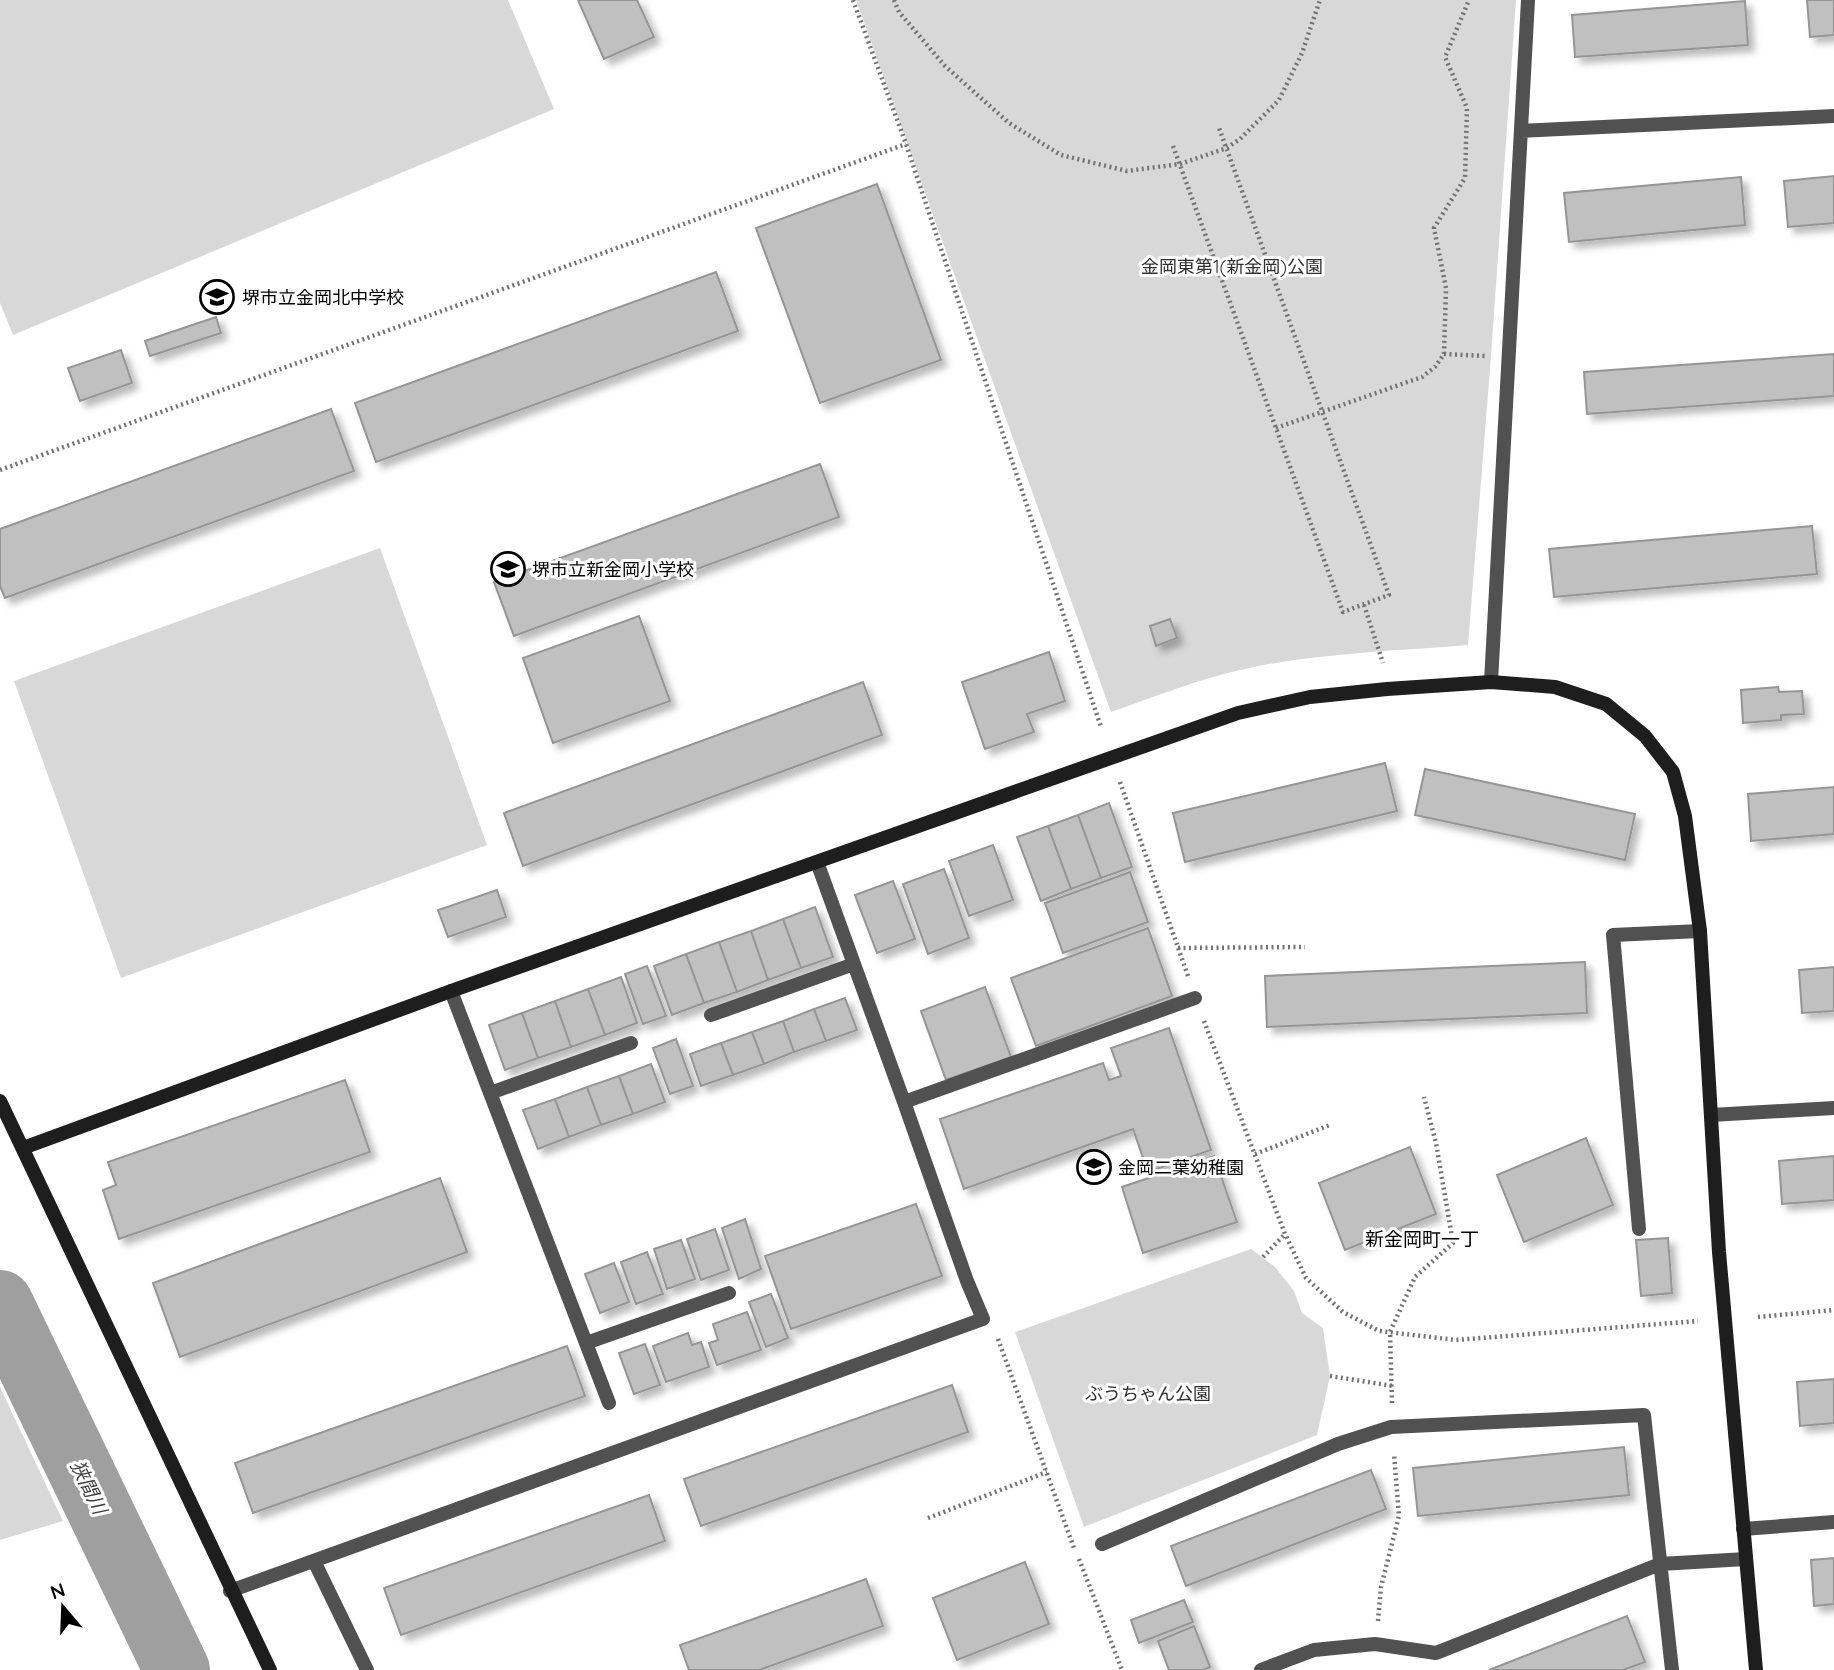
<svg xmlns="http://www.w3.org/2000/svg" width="1834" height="1670" font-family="Quicksand,'Noto Sans JP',sans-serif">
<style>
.green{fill:#d8d8d8}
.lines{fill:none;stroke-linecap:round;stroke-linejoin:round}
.river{stroke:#9f9f9f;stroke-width:66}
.building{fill:#c0c0c0;stroke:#959595;stroke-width:2;filter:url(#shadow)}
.path{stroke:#737373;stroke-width:4.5;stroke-dasharray:2 3.5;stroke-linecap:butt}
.lane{stroke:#515151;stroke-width:14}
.secondary{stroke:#1e1e1e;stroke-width:14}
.labels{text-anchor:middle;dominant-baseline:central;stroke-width:6;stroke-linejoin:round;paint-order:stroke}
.park-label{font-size:18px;fill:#2f2f2f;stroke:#fff}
.poi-label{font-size:18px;fill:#000;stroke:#fff;text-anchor:start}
.neighbourhood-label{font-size:19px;fill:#000;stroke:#fff}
.water-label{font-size:19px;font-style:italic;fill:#404040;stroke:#fff}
</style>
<defs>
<filter id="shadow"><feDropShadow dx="6" dy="6" stdDeviation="3.5" flood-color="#0004"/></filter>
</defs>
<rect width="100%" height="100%" fill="#fff"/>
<path class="green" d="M 0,0 L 508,0 L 554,109 L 13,335 L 0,303 Z
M 856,0 L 1516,0 L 1491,356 L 1468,645 C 1395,651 1320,653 1249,668 C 1202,678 1156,696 1111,712 Z
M 380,548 L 487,845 L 121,978 L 14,681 Z
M 1251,1249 L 1275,1267 L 1294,1291 L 1302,1313 L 1323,1328 L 1330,1376 L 1317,1435 L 1084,1527 L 1015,1332 Z
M 0,1387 L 63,1521 L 0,1540 Z"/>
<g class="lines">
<path class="river" d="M 0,1303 L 177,1670"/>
</g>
<path class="building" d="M 578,0 L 637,0 L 654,37 L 604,59 Z
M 1807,0 L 1834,0 L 1834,35 L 1810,37 Z
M 1745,1 L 1748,45 L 1575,57 L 1572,15 Z
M 1834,176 L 1834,223 L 1788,227 L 1784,181 Z
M 1741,177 L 1745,225 L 1569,242 L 1564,193 Z
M 877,184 L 941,360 L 820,403 L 756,228 Z
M 716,272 L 738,331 L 376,462 L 355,403 Z
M 216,317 L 221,333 L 150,356 L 145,341 Z
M 121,350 L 132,383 L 80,401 L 68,368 Z
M 1834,354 L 1834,396 L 1587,414 L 1584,372 Z
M 331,409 L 354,471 L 5,598 L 0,586 L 0,529 Z
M 820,464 L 839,517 L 514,636 L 494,582 Z
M 1812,526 L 1817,574 L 1554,597 L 1549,549 Z
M 639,616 L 670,701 L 553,743 L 523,658 Z
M 1170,619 L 1177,638 L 1156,646 L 1150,626 Z
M 1049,652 L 1065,701 L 1027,714 L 1034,732 L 985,749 L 962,682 Z
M 863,682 L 882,735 L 523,866 L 504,813 Z
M 1778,687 L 1779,692 L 1802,691 L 1804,714 L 1781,715 L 1781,720 L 1743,723 L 1741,690 Z
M 1385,763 L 1397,811 L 1185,862 L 1173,813 Z
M 1425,769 L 1635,814 L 1625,860 L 1415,815 Z
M 1834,787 L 1834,834 L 1751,841 L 1748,794 Z
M 1109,803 L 1132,867 L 1101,878 L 1078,815 Z
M 1078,815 L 1101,878 L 1071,889 L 1048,826 Z
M 1048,826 L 1071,889 L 1041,901 L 1017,837 Z
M 993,845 L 1013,900 L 969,916 L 949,861 Z
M 944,869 L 969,938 L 928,954 L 903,884 Z
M 1130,872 L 1148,922 L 1063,953 L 1045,903 Z
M 893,881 L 915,939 L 877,953 L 855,895 Z
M 497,890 L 506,917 L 448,937 L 438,910 Z
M 815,907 L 833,957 L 801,968 L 783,919 Z
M 783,919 L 801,968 L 768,980 L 751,931 Z
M 1148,928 L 1172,996 L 1036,1046 L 1011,978 Z
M 751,931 L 768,980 L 737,992 L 719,942 Z
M 719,942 L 737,992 L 704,1003 L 686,954 Z
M 686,954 L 704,1003 L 672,1015 L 654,966 Z
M 1585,962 L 1587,1013 L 1267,1027 L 1265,976 Z
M 647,966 L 666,1016 L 643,1024 L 625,974 Z
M 1834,967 L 1834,1011 L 1802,1013 L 1799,970 Z
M 621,977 L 637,1023 L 605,1035 L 588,989 Z
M 985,987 L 1011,1057 L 946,1080 L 921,1011 Z
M 588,989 L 605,1035 L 571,1047 L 555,1001 Z
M 845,998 L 857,1030 L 826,1041 L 814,1009 Z
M 555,1001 L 571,1047 L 538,1058 L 522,1013 Z
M 814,1009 L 826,1041 L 794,1052 L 783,1021 Z
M 522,1013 L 538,1058 L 505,1070 L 489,1025 Z
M 783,1021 L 794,1052 L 764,1064 L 752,1032 Z
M 1169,1028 L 1211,1150 L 1148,1172 L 1133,1129 L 964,1189 L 940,1119 L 1103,1063 L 1109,1080 L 1121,1076 L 1111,1048 Z
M 752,1032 L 764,1064 L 733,1075 L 721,1043 Z
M 676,1039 L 693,1086 L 670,1094 L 653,1048 Z
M 721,1043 L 733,1075 L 701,1086 L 690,1054 Z
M 651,1064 L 665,1102 L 633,1114 L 619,1076 Z
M 619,1076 L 633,1114 L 601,1125 L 587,1087 Z
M 345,1080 L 370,1152 L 119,1239 L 103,1190 L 116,1185 L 108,1162 Z
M 587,1087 L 601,1125 L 569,1137 L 555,1099 Z
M 555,1099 L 569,1137 L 538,1149 L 523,1110 Z
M 1586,1138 L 1613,1205 L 1524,1242 L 1497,1175 Z
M 1410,1147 L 1436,1214 L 1345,1250 L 1319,1183 Z
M 1214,1156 L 1237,1222 L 1143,1253 L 1122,1187 Z
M 1834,1156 L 1834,1200 L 1782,1204 L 1779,1161 Z
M 440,1178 L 467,1252 L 180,1357 L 153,1283 Z
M 916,1204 L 942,1276 L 791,1329 L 765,1256 Z
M 745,1219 L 761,1269 L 739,1279 L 722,1228 Z
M 715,1229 L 729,1270 L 701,1280 L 687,1239 Z
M 1668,1238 L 1672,1293 L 1641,1296 L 1636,1240 Z
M 681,1240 L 695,1279 L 667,1289 L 654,1249 Z
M 647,1252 L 663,1294 L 636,1304 L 621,1262 Z
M 614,1263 L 629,1302 L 600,1313 L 585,1274 Z
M 771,1294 L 788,1338 L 766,1347 L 749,1302 Z
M 747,1312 L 761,1350 L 717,1365 L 709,1343 L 718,1340 L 713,1324 Z
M 688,1333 L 692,1345 L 701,1342 L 709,1367 L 666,1382 L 653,1346 Z
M 645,1344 L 660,1385 L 634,1394 L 619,1353 Z
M 567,1346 L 585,1396 L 253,1513 L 235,1463 Z
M 1834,1379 L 1834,1423 L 1800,1426 L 1797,1382 Z
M 952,1385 L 968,1432 L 701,1526 L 684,1479 Z
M 1624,1447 L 1629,1495 L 1418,1516 L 1413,1468 Z
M 1371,1470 L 1386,1509 L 1186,1586 L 1171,1546 Z
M 649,1495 L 665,1541 L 401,1635 L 384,1588 Z
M 1834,1558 L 1834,1604 L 1814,1606 L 1811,1560 Z
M 1025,1562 L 1049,1624 L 957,1660 L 933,1598 Z
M 866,1579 L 883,1626 L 759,1670 L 689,1670 L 680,1645 Z
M 1184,1600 L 1193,1622 L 1139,1643 L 1131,1620 Z
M 1627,1616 L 1645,1662 L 1623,1670 L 1489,1670 Z
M 1194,1626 L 1210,1667 L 1203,1670 L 1169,1670 L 1158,1641 Z"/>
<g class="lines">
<path class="path" d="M 853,0 L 906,144 L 1101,727
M 894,0 L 899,12 L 945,66 L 1009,123 L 1061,155 L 1127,171 L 1180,164 L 1227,148 L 1240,139 L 1279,100 L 1302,53 L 1320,0
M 1173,146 L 1343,612 L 1389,595 L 1219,128
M 1444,354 L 1485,356
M 1276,428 L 1422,377 L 1435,367 L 1444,354 L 1446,288 L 1434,228 L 1465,178 L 1467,108 L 1445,57 L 1469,0
M 0,470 L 906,144
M 1364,605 L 1383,663
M 1120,782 L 1188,976
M 1178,948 L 1305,947
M 1204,1021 L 1285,1234 L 1306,1278 L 1343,1312 L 1379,1331 L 1456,1340 L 1698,1321
M 1255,1154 L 1330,1125
M 1263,1257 L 1285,1234
M 1758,1317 L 1834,1310
M 998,1339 L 1074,1548
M 1330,1376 L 1393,1386
M 1392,1403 L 1390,1332 L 1415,1277 L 1453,1243 L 1436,1143 L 1424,1097
M 928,1518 L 1047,1472
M 1079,1559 L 1122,1670
M 1378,1621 L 1381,1587 L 1399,1516 L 1394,1454"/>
<path class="lane" d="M 1521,131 L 1834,116
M 1491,682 L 1528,0
M 451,991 L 609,1403
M 711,1015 L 854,964
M 490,1093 L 631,1043
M 904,1102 L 1195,998
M 1711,1115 L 1834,1108
M 1639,1229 L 1613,935 L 1700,931
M 586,1343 L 729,1293
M 1743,1529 L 1834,1522
M 1102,1544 L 1338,1444 L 1391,1427 L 1644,1415 L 1672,1670
M 314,1561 L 367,1670
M 230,1591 L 983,1319 L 967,1281 L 904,1102 L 817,862
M 1261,1670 L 1314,1650 L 1375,1644 L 1436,1653 L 1660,1564 L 1746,1559"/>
<path class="secondary" d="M 0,1101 L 270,1670
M 23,1148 L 451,991 L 1238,713 L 1310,697 L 1387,689 L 1491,682 L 1555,687 L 1606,704 L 1645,736 L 1673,772 L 1685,816 L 1700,931 L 1719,1252 L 1756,1670"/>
</g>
<defs>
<g id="school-ring" transform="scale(1.75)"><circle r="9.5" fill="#fff" stroke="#000" stroke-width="1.5"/><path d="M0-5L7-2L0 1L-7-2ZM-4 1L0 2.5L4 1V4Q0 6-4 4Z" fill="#000"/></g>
</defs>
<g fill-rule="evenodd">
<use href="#school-ring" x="217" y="297"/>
<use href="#school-ring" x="508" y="569"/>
<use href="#school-ring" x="1094" y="1167"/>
</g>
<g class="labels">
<g class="park-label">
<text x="1232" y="266">金岡東第1(新金岡)公園</text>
<text x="1148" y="1393">ぶうちゃん公園</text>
</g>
<g class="poi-label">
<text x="242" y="297">堺市立金岡北中学校</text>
<text x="532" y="569">堺市立新金岡小学校</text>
<text x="1118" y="1167">金岡二葉幼稚園</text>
</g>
<g class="neighbourhood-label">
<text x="1422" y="1239">新金岡町一丁</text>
</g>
<g class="water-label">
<text transform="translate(89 1487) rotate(64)">狭間川</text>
</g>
</g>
<g transform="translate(63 1607) rotate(341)" stroke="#ffffff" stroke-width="5" paint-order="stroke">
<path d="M0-5L12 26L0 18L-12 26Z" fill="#000000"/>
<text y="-10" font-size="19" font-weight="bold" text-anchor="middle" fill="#000000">N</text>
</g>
</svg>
